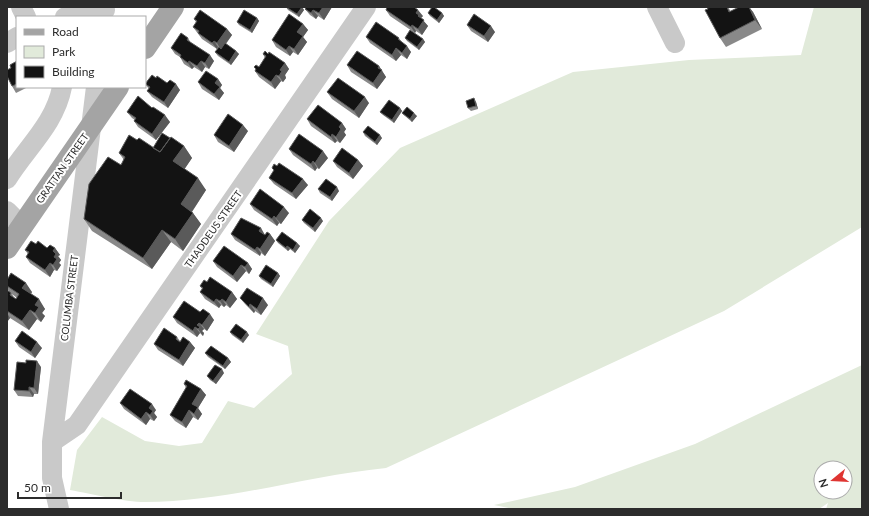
<svg xmlns="http://www.w3.org/2000/svg" width="869" height="516" font-family="Lato,sans-serif">
<style>
.green{fill:#e1eada;fill-rule:evenodd}
.lines{fill:none;stroke-linecap:round;stroke-linejoin:round}
.minor{stroke:#c9c9c9;stroke-width:20}
.major{stroke:#a4a4a4;stroke-width:22}
.wall{fill:#898989;fill-rule:evenodd}
.shaded-wall{fill:#5a5a5a}
.building{fill:#131313;stroke:#5a5a5a}
.labels{text-anchor:middle;dominant-baseline:central;stroke-width:4;stroke-linejoin:round;paint-order:stroke}
.street-label{font-size:10px;fill:#2c2c2c;stroke:#fff}
</style>
<rect width="100%" height="100%" fill="#fff"/>
<path class="green" d="M 814,7 L 862,7 L 862,227 L 724,311 L 386,468 C 305,476 227,502 145,502 C 124,502 92,494 70,490 L 77,450 L 102,417 L 145,441 L 179,446 L 202,443 L 228,401 L 254,408 L 292,374 L 288,346 L 256,334 L 329,221 L 400,148 L 573,72 L 689,60 L 801,55 Z
M 862,365 L 862,509 L 826,509 L 828,503 L 819,509 L 514,509 L 494,505 L 575,487 L 695,444 ZM 821,468 L 845,468 L 845,492 L 821,492 Z"/>
<g class="lines">
<path class="minor" d="M 21,7 L 26,17
M 657,7 L 675,43
M 65,17 L 105,10
M 7,43 L 17,37
M 7,179 C 26,148 55,124 62,87
M 7,211 L 22,226
M 52,442 L 77,425 L 366,7
M 59,509 L 52,478 L 52,442 L 96,87"/>
<path class="major" d="M 145,48 L 173,7
M 7,248 L 118,87"/>
</g>
<path class="wall" d="M 286,7 L 302,7 L 304,10 L 299,17 L 288,10 Z
M 332,7 L 324,20 L 318,16 L 316,19 L 310,15 L 305,9 Z
M 707,7 L 728,7 L 731,12 L 739,7 L 749,7 L 753,12 L 762,29 L 726,47 L 720,38 Z
M 386,10 L 423,16 L 421,18 L 428,26 L 422,35 L 416,31 L 415,33 L 390,16 Z
M 428,13 L 442,13 L 444,16 L 439,23 L 430,16 Z
M 257,18 L 259,21 L 252,33 L 239,25 L 237,22 Z
M 194,19 L 227,29 L 232,35 L 226,44 L 236,51 L 239,54 L 231,65 L 218,56 L 215,52 L 219,48 L 218,47 L 217,49 L 202,39 L 193,27 L 196,22 Z
M 303,24 L 308,30 L 303,37 L 307,42 L 298,55 L 293,52 L 290,56 L 276,47 L 272,40 Z
M 467,25 L 495,32 L 488,42 L 471,31 Z
M 366,37 L 399,38 L 402,43 L 411,52 L 407,59 L 401,55 L 396,61 L 370,43 Z
M 188,38 L 191,43 L 214,61 L 209,69 L 205,67 L 202,72 L 194,67 L 192,69 L 184,64 L 180,57 L 175,54 L 171,48 Z
M 405,38 L 423,39 L 425,42 L 419,50 L 407,41 Z
M 263,54 L 268,54 L 285,63 L 289,69 L 285,75 L 286,78 L 283,82 L 281,81 L 275,89 L 259,77 L 255,71 L 256,70 L 254,67 L 259,67 L 265,58 Z
M 17,61 L 17,87 L 28,87 L 16,93 L 12,86 L 11,68 Z
M 347,65 L 379,66 L 386,77 L 377,89 L 351,72 Z
M 156,78 L 167,83 L 180,90 L 168,108 L 152,97 L 147,91 L 149,89 L 145,84 Z
M 218,79 L 222,85 L 220,88 L 224,93 L 219,100 L 202,89 L 198,82 Z
M 327,92 L 369,103 L 359,118 L 332,99 Z
M 476,102 L 478,109 L 471,111 L 468,108 Z
M 152,108 L 170,122 L 156,140 L 138,127 L 134,121 L 135,120 L 132,118 L 127,112 Z
M 400,108 L 402,111 L 394,123 L 383,115 L 380,112 Z
M 402,113 L 417,116 L 412,122 L 405,116 Z
M 307,119 L 342,123 L 346,129 L 344,132 L 346,135 L 340,143 L 337,141 L 335,143 L 311,126 Z
M 248,131 L 234,152 L 218,142 L 214,135 Z
M 363,132 L 382,138 L 377,145 L 365,136 Z
M 137,140 L 153,148 L 184,146 L 192,158 L 184,169 L 206,190 L 192,212 L 201,224 L 183,251 L 171,242 L 152,269 L 92,231 L 84,219 L 124,160 L 119,153 Z
M 289,149 L 328,158 L 319,169 L 317,168 L 315,171 L 293,155 Z
M 358,160 L 363,166 L 353,179 L 337,167 L 333,161 Z
M 272,168 L 308,185 L 296,199 L 274,184 L 269,178 L 274,171 Z
M 318,189 L 339,191 L 332,201 L 320,193 Z
M 250,204 L 289,213 L 281,224 L 279,223 L 277,226 L 254,210 Z
M 302,220 L 323,221 L 315,232 L 304,223 Z
M 231,234 L 270,234 L 275,241 L 265,256 L 261,253 L 260,256 L 235,240 Z
M 276,240 L 297,243 L 300,246 L 295,253 L 290,249 L 288,251 L 278,243 Z
M 36,244 L 47,248 L 55,248 L 60,255 L 58,256 L 61,260 L 59,263 L 61,265 L 57,271 L 54,270 L 50,277 L 30,263 L 26,257 L 28,254 L 25,250 Z
M 213,261 L 248,263 L 252,269 L 249,274 L 246,271 L 237,282 L 217,267 Z
M 278,273 L 280,276 L 273,287 L 261,279 L 259,276 Z
M 7,280 L 32,292 L 31,294 L 45,309 L 42,313 L 45,316 L 41,322 L 37,319 L 29,330 L 10,318 L 7,322 L 7,290 L 10,293 L 7,288 ZM 12,294 L 17,298 L 16,299 L 15,299 Z
M 207,282 L 232,292 L 237,299 L 230,308 L 226,305 L 224,307 L 221,305 L 219,308 L 205,299 L 200,292 L 202,289 L 200,286 Z
M 240,298 L 268,305 L 261,315 L 255,311 L 254,313 L 245,304 Z
M 200,312 L 214,320 L 207,331 L 204,329 L 202,331 L 204,333 L 203,336 L 200,333 L 197,337 L 177,323 L 173,317 Z
M 230,332 L 249,335 L 243,343 L 232,335 Z
M 177,337 L 180,341 L 190,342 L 195,348 L 183,366 L 158,350 L 154,344 Z
M 15,341 L 42,348 L 35,358 L 19,347 Z
M 205,353 L 228,358 L 231,362 L 225,369 L 208,357 Z
M 41,367 L 38,394 L 34,394 L 33,397 L 18,396 L 14,390 Z
M 224,373 L 216,384 L 210,380 L 207,376 Z
M 184,384 L 201,389 L 206,395 L 198,408 L 202,414 L 198,420 L 193,417 L 186,428 L 175,421 L 170,415 L 186,388 Z
M 120,403 L 156,410 L 154,413 L 157,417 L 154,421 L 150,419 L 146,425 L 124,409 Z"/>
<path class="shaded-wall" d="M 302,7 L 304,10 L 299,17 L 297,14 Z
M 323,7 L 332,7 L 324,20 L 319,13 Z
M 749,7 L 753,12 L 762,29 L 755,20 Z
M 313,10 L 318,16 L 316,19 L 311,13 Z
M 418,10 L 423,16 L 421,18 L 428,26 L 422,35 L 418,29 L 418,16 L 416,13 Z
M 442,13 L 444,16 L 439,23 L 437,20 Z
M 257,18 L 259,21 L 252,33 L 250,30 Z
M 303,24 L 308,30 L 303,37 L 307,42 L 298,55 L 294,49 L 297,32 Z
M 412,25 L 416,31 L 415,33 L 411,27 Z
M 491,26 L 495,32 L 488,42 L 484,36 Z
M 227,29 L 232,35 L 221,50 L 217,43 Z
M 423,39 L 425,42 L 419,50 L 417,47 Z
M 214,41 L 218,47 L 217,49 L 212,43 Z
M 289,46 L 293,52 L 290,56 L 286,50 Z
M 407,46 L 411,52 L 407,59 L 402,53 Z
M 396,48 L 401,55 L 396,61 L 392,55 Z
M 236,51 L 239,54 L 231,65 L 229,62 Z
M 210,55 L 214,61 L 209,69 L 205,63 Z
M 189,61 L 194,67 L 192,69 L 188,63 Z
M 201,61 L 205,67 L 202,72 L 197,66 Z
M 285,63 L 289,69 L 285,75 L 286,78 L 283,82 L 279,76 L 280,70 Z
M 379,66 L 386,77 L 377,89 L 373,83 L 378,68 Z
M 276,75 L 281,81 L 275,89 L 271,82 Z
M 218,79 L 222,85 L 220,88 L 224,93 L 219,100 L 214,94 L 215,83 Z
M 176,84 L 180,90 L 168,108 L 164,102 Z
M 365,97 L 369,103 L 359,118 L 354,111 Z
M 474,98 L 476,102 L 478,109 L 476,106 Z
M 400,108 L 402,111 L 394,123 L 392,120 Z
M 414,113 L 417,116 L 412,122 L 410,119 Z
M 165,115 L 170,122 L 156,140 L 152,134 Z
M 342,123 L 346,129 L 344,132 L 346,135 L 340,143 L 336,137 L 339,127 Z
M 243,125 L 248,131 L 234,152 L 229,146 Z
M 332,134 L 337,141 L 335,143 L 331,137 Z
M 380,135 L 382,138 L 377,145 L 375,142 Z
M 184,146 L 192,158 L 182,173 L 173,161 Z
M 323,151 L 328,158 L 319,169 L 315,163 Z
M 358,160 L 363,166 L 353,179 L 349,173 Z
M 313,161 L 317,168 L 315,171 L 311,164 Z
M 198,178 L 206,190 L 189,216 L 181,204 Z
M 303,179 L 308,185 L 296,199 L 292,193 Z
M 337,187 L 339,191 L 332,201 L 330,197 Z
M 284,207 L 289,213 L 281,224 L 276,218 Z
M 193,213 L 201,224 L 183,251 L 175,239 Z
M 274,216 L 279,223 L 277,226 L 272,219 Z
M 321,218 L 323,221 L 315,232 L 313,228 Z
M 261,228 L 265,235 L 259,231 Z
M 162,230 L 171,242 L 152,269 L 143,258 Z
M 270,234 L 275,241 L 265,256 L 260,249 Z
M 297,243 L 300,246 L 295,253 L 293,250 Z
M 287,246 L 290,249 L 288,251 L 286,248 Z
M 257,247 L 261,253 L 260,256 L 255,250 Z
M 55,248 L 60,255 L 58,256 L 61,260 L 59,263 L 61,265 L 57,271 L 53,265 L 54,257 L 53,251 Z
M 50,263 L 54,270 L 50,277 L 45,270 Z
M 248,263 L 252,269 L 249,274 L 245,267 Z
M 241,265 L 246,271 L 237,282 L 233,276 Z
M 278,273 L 280,276 L 273,287 L 271,284 Z
M 26,283 L 32,292 L 29,297 L 22,288 Z
M 232,292 L 237,299 L 230,308 L 226,302 Z
M 263,298 L 268,305 L 261,315 L 257,309 Z
M 39,299 L 45,309 L 42,313 L 45,316 L 41,322 L 35,313 L 35,305 Z
M 216,299 L 221,305 L 219,308 L 214,302 Z
M 222,299 L 226,305 L 224,307 L 220,301 Z
M 250,304 L 255,311 L 254,313 L 249,307 Z
M 30,310 L 37,319 L 29,330 L 22,321 Z
M 7,313 L 10,318 L 7,322 Z
M 210,314 L 214,320 L 207,331 L 202,325 Z
M 199,323 L 204,329 L 202,331 L 204,333 L 203,336 L 198,329 L 197,325 Z
M 195,327 L 200,333 L 197,337 L 193,331 Z
M 247,332 L 249,335 L 243,343 L 241,340 Z
M 37,342 L 42,348 L 35,358 L 31,352 Z
M 190,342 L 195,348 L 183,366 L 179,360 Z
M 228,358 L 231,362 L 225,369 L 223,366 Z
M 37,361 L 41,367 L 38,394 L 34,388 Z
M 222,369 L 224,373 L 216,384 L 213,381 Z
M 29,387 L 34,394 L 33,397 L 29,391 Z
M 201,389 L 206,395 L 198,408 L 202,414 L 198,420 L 194,414 L 192,404 Z
M 152,404 L 156,410 L 154,413 L 157,417 L 154,421 L 150,415 L 149,408 Z
M 189,410 L 193,417 L 186,428 L 182,422 Z
M 146,412 L 150,419 L 146,425 L 141,419 Z"/>
<path class="building" d="M 286,7 L 302,7 L 297,14 Z
M 307,7 L 323,7 L 319,13 L 313,10 L 311,13 L 305,9 Z
M 387,7 L 414,7 L 418,10 L 416,13 L 419,15 L 418,16 L 424,20 L 418,29 L 412,25 L 411,27 L 386,10 Z
M 432,7 L 434,7 L 442,13 L 437,20 L 428,13 Z
M 707,7 L 727,7 L 729,12 L 739,7 L 749,7 L 755,20 L 720,38 L 705,10 L 708,9 Z
M 200,10 L 227,29 L 217,43 L 214,41 L 212,43 L 198,33 L 199,31 L 193,27 L 197,21 L 194,19 Z
M 244,10 L 257,18 L 250,30 L 237,22 Z
M 289,14 L 303,24 L 297,32 L 303,36 L 294,49 L 289,46 L 286,50 L 272,40 Z
M 474,14 L 491,26 L 484,36 L 467,25 Z
M 376,22 L 399,38 L 398,39 L 407,46 L 402,53 L 396,48 L 392,55 L 366,37 Z
M 410,30 L 423,39 L 417,47 L 405,38 Z
M 181,33 L 188,38 L 187,40 L 210,55 L 205,63 L 201,61 L 197,66 L 189,61 L 188,63 L 180,57 L 181,55 L 171,48 Z
M 225,43 L 236,51 L 229,62 L 215,52 L 219,47 L 221,49 Z
M 265,51 L 268,54 L 269,52 L 285,63 L 280,70 L 282,71 L 279,76 L 276,75 L 271,82 L 255,71 L 256,69 L 254,67 L 256,65 L 259,67 L 266,56 L 263,54 Z
M 357,51 L 379,66 L 378,68 L 382,70 L 373,83 L 347,65 Z
M 17,61 L 17,84 L 12,86 L 7,76 L 7,70 L 11,68 L 10,65 Z
M 206,71 L 218,79 L 215,83 L 220,87 L 214,94 L 198,82 Z
M 152,75 L 156,78 L 157,76 L 167,83 L 170,80 L 176,84 L 164,102 L 147,91 L 150,87 L 145,84 Z
M 338,78 L 365,97 L 354,111 L 327,92 Z
M 138,96 L 152,108 L 153,107 L 165,115 L 152,134 L 134,121 L 136,118 L 127,112 Z
M 474,98 L 476,106 L 468,108 L 466,101 Z
M 389,100 L 400,108 L 392,120 L 380,112 Z
M 318,105 L 342,123 L 339,127 L 341,129 L 336,137 L 332,134 L 331,137 L 307,119 Z
M 407,107 L 414,113 L 410,119 L 402,113 Z
M 228,114 L 243,125 L 229,146 L 214,135 Z
M 368,126 L 380,135 L 375,142 L 363,132 Z
M 162,133 L 170,138 L 160,152 L 153,148 Z
M 299,134 L 323,151 L 315,163 L 313,161 L 311,164 L 289,149 Z
M 129,135 L 137,140 L 139,138 L 160,152 L 171,137 L 184,146 L 173,161 L 198,178 L 181,204 L 193,213 L 175,239 L 162,230 L 143,258 L 84,219 L 89,184 L 108,157 L 121,165 L 125,157 L 119,153 Z
M 342,148 L 358,160 L 349,173 L 333,161 Z
M 279,163 L 303,179 L 292,193 L 269,178 L 274,170 L 272,168 L 274,164 L 277,166 Z
M 326,179 L 337,187 L 330,197 L 318,189 Z
M 260,189 L 284,207 L 276,218 L 274,216 L 272,219 L 250,204 Z
M 310,209 L 321,218 L 313,228 L 302,220 Z
M 241,218 L 261,228 L 259,231 L 265,235 L 267,232 L 270,234 L 260,249 L 257,247 L 255,250 L 231,234 Z
M 282,232 L 297,243 L 293,250 L 287,246 L 286,248 L 276,240 Z
M 31,241 L 36,244 L 38,241 L 47,248 L 50,245 L 55,248 L 53,251 L 56,254 L 54,257 L 57,259 L 53,265 L 50,263 L 45,270 L 26,257 L 29,252 L 25,250 Z
M 224,246 L 248,263 L 245,267 L 241,265 L 233,276 L 213,261 Z
M 266,265 L 278,273 L 271,284 L 259,276 Z
M 11,273 L 26,283 L 22,288 L 39,299 L 35,305 L 39,307 L 35,313 L 30,310 L 22,321 L 7,311 L 7,290 L 11,293 L 10,295 L 16,299 L 19,294 L 7,286 L 7,280 Z
M 210,277 L 232,292 L 226,302 L 222,299 L 220,301 L 216,299 L 214,302 L 200,292 L 203,288 L 200,286 L 204,280 L 207,282 Z
M 247,288 L 263,298 L 257,309 L 250,304 L 249,307 L 240,298 Z
M 184,301 L 200,312 L 203,309 L 210,314 L 202,325 L 199,323 L 197,325 L 200,327 L 198,329 L 195,327 L 193,331 L 173,317 Z
M 236,324 L 247,332 L 241,340 L 230,332 Z
M 164,328 L 177,337 L 176,339 L 180,342 L 183,337 L 190,342 L 179,360 L 154,344 Z
M 22,331 L 37,342 L 31,352 L 15,341 Z
M 211,346 L 228,358 L 223,366 L 205,353 Z
M 26,360 L 37,361 L 34,388 L 29,387 L 29,391 L 14,390 L 17,362 L 26,363 Z
M 215,365 L 222,369 L 213,381 L 207,376 Z
M 186,380 L 201,389 L 192,404 L 198,407 L 194,414 L 189,410 L 182,422 L 170,415 L 187,386 L 184,384 Z
M 130,389 L 152,404 L 149,408 L 153,411 L 150,415 L 146,412 L 141,419 L 120,403 Z"/>
<g class="labels">
<g class="street-label">
<text transform="translate(62 168) rotate(-55)">GRATTAN STREET</text>
<text transform="translate(213 229) rotate(-55)">THADDEUS STREET</text>
<text transform="translate(69 298) rotate(-83)">COLUMBA STREET</text>
</g>
</g>
<rect width="869" height="516" fill="none" stroke="#2c2c2c" stroke-width="16"/>
<rect x="16" y="16" width="130" height="72" fill="#ffffff" stroke="#ababab"/>
<rect x="24" y="29" width="20" height="6" fill="#a4a4a4" stroke="#ababab"/>
<text x="52" y="36" font-size="12" fill="#2c2c2c">Road</text>
<rect x="24" y="46" width="20" height="12" fill="#e1eada" stroke="#ababab"/>
<text x="52" y="56" font-size="12" fill="#2c2c2c">Park</text>
<rect x="24" y="66" width="20" height="12" fill="#131313" stroke="#ababab"/>
<text x="52" y="76" font-size="12" fill="#2c2c2c">Building</text>
<g transform="translate(833 480) rotate(252)"><circle r="19" fill="#ffffff" stroke="#ababab"/>
<path d="M0-3L7 15L0 10L-7 15Z" fill="#df3532"/>
<text y="-6" font-size="11" font-weight="bold" text-anchor="middle" fill="#2c2c2c">N</text>
</g>
<path d="M18 492v6h103v-6" fill="none" stroke="#2c2c2c" stroke-width="2"/>
<text x="24" y="492" font-size="12" fill="#2c2c2c" stroke="#ffffff" stroke-width="3" paint-order="stroke">50 m</text>
</svg>
